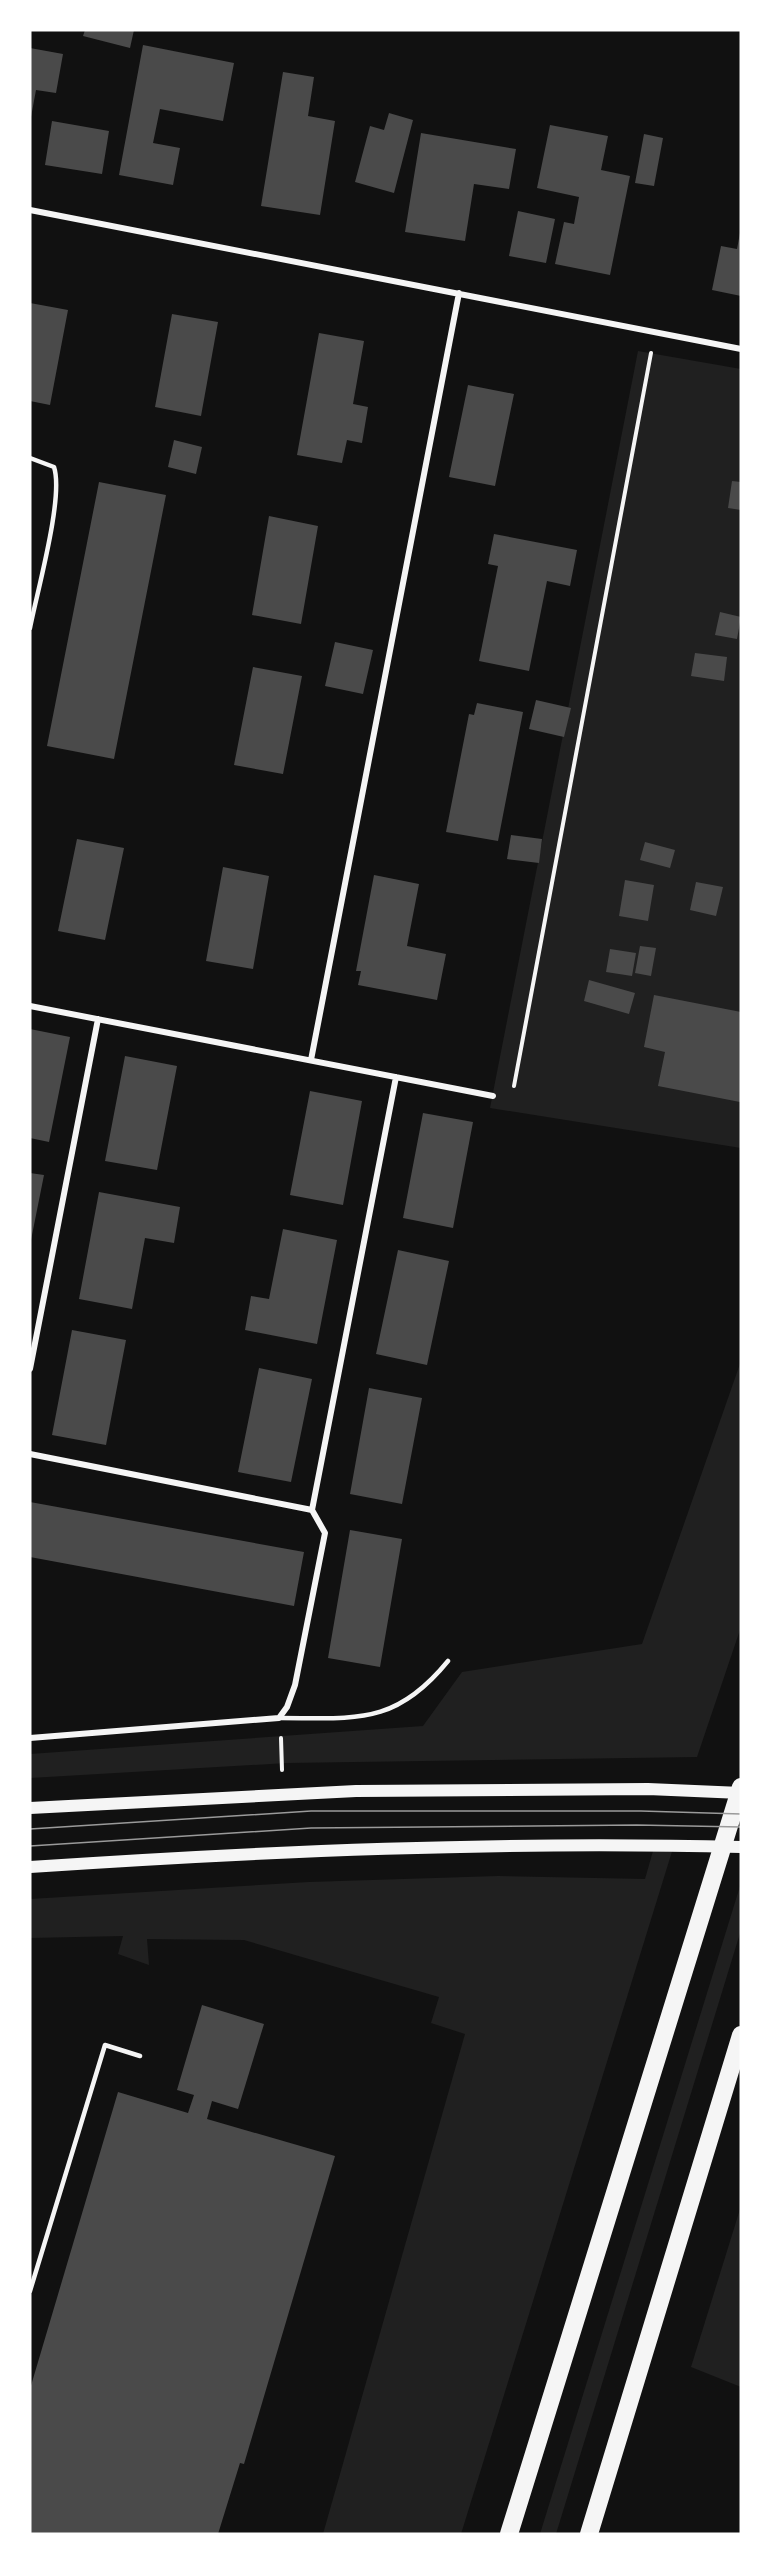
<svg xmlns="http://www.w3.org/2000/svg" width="771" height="2564" font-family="Lora,serif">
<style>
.green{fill:#202020}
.building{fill:#4a4a4a}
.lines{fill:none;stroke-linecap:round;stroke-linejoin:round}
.path{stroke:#f5f5f5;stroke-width:4}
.service{stroke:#f5f5f5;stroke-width:4.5}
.minor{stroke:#f5f5f5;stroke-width:6}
.secondary{stroke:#f5f5f5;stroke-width:12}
.motorway{stroke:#f5f5f5;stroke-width:18}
.tram{stroke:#9a9a9a;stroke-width:1.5}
</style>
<rect width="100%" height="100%" fill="#111"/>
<path class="green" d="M 638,351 L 741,369 L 741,1148 L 490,1108 Z
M 741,1361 L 741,1627 L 697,1757 L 286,1763 L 30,1778 L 30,1754 L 423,1726 L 462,1672 L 642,1644 Z
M 655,1844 L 674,1845 L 461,2534 L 323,2534 L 465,2034 L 431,2023 L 439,1997 L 244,1940 L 147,1939 L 149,1965 L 118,1954 L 123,1936 L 30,1938 L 30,1899 L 309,1882 L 498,1876 L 645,1879 Z
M 741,1883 L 741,1930 L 556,2534 L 540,2534 Z
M 741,2206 L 741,2387 L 691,2367 Z"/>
<path class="building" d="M 85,30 L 134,30 L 130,48 L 83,36 Z
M 143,45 L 234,63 L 223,121 L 160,109 L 153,143 L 180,148 L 173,185 L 119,175 Z
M 30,48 L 63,54 L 56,93 L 36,90 L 31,117 Z
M 283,72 L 314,77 L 308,116 L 335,121 L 320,215 L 261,206 Z
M 389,113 L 413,120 L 394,193 L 355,182 L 370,126 L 384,130 Z
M 52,121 L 109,131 L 102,174 L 45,165 Z
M 550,125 L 608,136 L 601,170 L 630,176 L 610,275 L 555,264 L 564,222 L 574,224 L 579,197 L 537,188 Z
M 421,133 L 516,149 L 509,189 L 474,184 L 465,241 L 405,232 Z
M 644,134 L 663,138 L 654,186 L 635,183 Z
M 518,211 L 555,219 L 546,263 L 509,256 Z
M 740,233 L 741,296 L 712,290 L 721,246 L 737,249 Z
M 30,303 L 68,310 L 50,405 L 30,401 Z
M 172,314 L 218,322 L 201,416 L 155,407 Z
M 319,333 L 364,341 L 353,404 L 368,407 L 362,443 L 347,440 L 342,463 L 297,455 Z
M 468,385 L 514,394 L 495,486 L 449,477 Z
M 174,440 L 202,447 L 196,474 L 168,467 Z
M 732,481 L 741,482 L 741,510 L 728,508 Z
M 99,482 L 166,495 L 114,759 L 47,746 Z
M 269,516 L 318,526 L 301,624 L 252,615 Z
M 494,534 L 577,550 L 570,586 L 547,581 L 529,671 L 479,661 L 498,566 L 488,564 Z
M 720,612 L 741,617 L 737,639 L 715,635 Z
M 335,642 L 373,650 L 363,694 L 325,686 Z
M 695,653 L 727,657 L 724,681 L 691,676 Z
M 253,667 L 302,676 L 283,774 L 234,765 Z
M 536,700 L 571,708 L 564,737 L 529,729 Z
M 477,703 L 523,712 L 498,841 L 446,832 L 469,714 L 474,715 Z
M 511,835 L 542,839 L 539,863 L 507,859 Z
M 77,839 L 124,848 L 105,940 L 58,931 Z
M 645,842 L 675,850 L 670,868 L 640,860 Z
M 223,867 L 269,876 L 253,969 L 206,961 Z
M 374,875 L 419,884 L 407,946 L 446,954 L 437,1000 L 358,985 L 361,971 L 356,971 Z
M 625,880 L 654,885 L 648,921 L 619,916 Z
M 696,882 L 723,887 L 716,916 L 690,910 Z
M 640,946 L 656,948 L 651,976 L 635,973 Z
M 610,949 L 636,953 L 632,976 L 606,972 Z
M 589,980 L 635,993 L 629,1014 L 584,1001 Z
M 654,995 L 741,1012 L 740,1102 L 658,1086 L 665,1052 L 644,1047 Z
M 30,1029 L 70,1037 L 49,1142 L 30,1138 Z
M 125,1056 L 177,1066 L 157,1170 L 105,1161 Z
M 310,1091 L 362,1101 L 343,1205 L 290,1195 Z
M 423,1113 L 473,1122 L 453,1228 L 403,1218 Z
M 30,1173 L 44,1175 L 31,1240 L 30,1240 Z
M 99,1192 L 180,1207 L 174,1243 L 145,1238 L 132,1309 L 79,1299 Z
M 283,1229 L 337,1240 L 317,1344 L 245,1330 L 251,1296 L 269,1299 Z
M 398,1250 L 449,1261 L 427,1365 L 376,1354 Z
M 72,1330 L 126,1340 L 106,1445 L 52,1435 Z
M 259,1368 L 312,1379 L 291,1482 L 238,1472 Z
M 369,1388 L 422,1398 L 402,1504 L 350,1494 Z
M 30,1502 L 304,1552 L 294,1606 L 30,1557 Z
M 350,1530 L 402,1539 L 380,1667 L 328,1658 Z
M 202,2005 L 264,2024 L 238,2109 L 212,2101 L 207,2119 L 335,2156 L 244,2464 L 240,2463 L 218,2534 L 30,2534 L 30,2389 L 118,2092 L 188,2113 L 194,2095 L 177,2090 Z"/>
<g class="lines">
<path class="path" d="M 514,1086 L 651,353
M 281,1738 L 282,1770"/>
<path class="service" d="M 30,458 L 54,467 C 64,497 37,592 30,628
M 279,1718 C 356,1718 395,1726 448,1661
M 30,2291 L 105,2045 L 140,2056"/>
<path class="minor" d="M 30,210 L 741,349
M 30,1006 L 493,1096
M 311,1060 L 459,293
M 30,1369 L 98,1019
M 30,1454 L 312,1510
M 312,1510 L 396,1077
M 30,1738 L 279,1718 L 287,1707 L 295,1685 L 325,1533 L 312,1510"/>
<path class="secondary" d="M 30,1808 L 356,1791 L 648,1789 L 741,1793
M 30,1867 C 267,1851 504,1841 741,1847"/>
<path class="motorway" d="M 509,2534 L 741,1787
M 589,2534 L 741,2035"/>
<path class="tram" d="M 30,1829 L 311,1811 L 641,1811 L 741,1814
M 30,1846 L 311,1828 L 637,1825 L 741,1827"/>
</g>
<rect width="771" height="2564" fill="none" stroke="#ffffff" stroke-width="63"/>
</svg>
